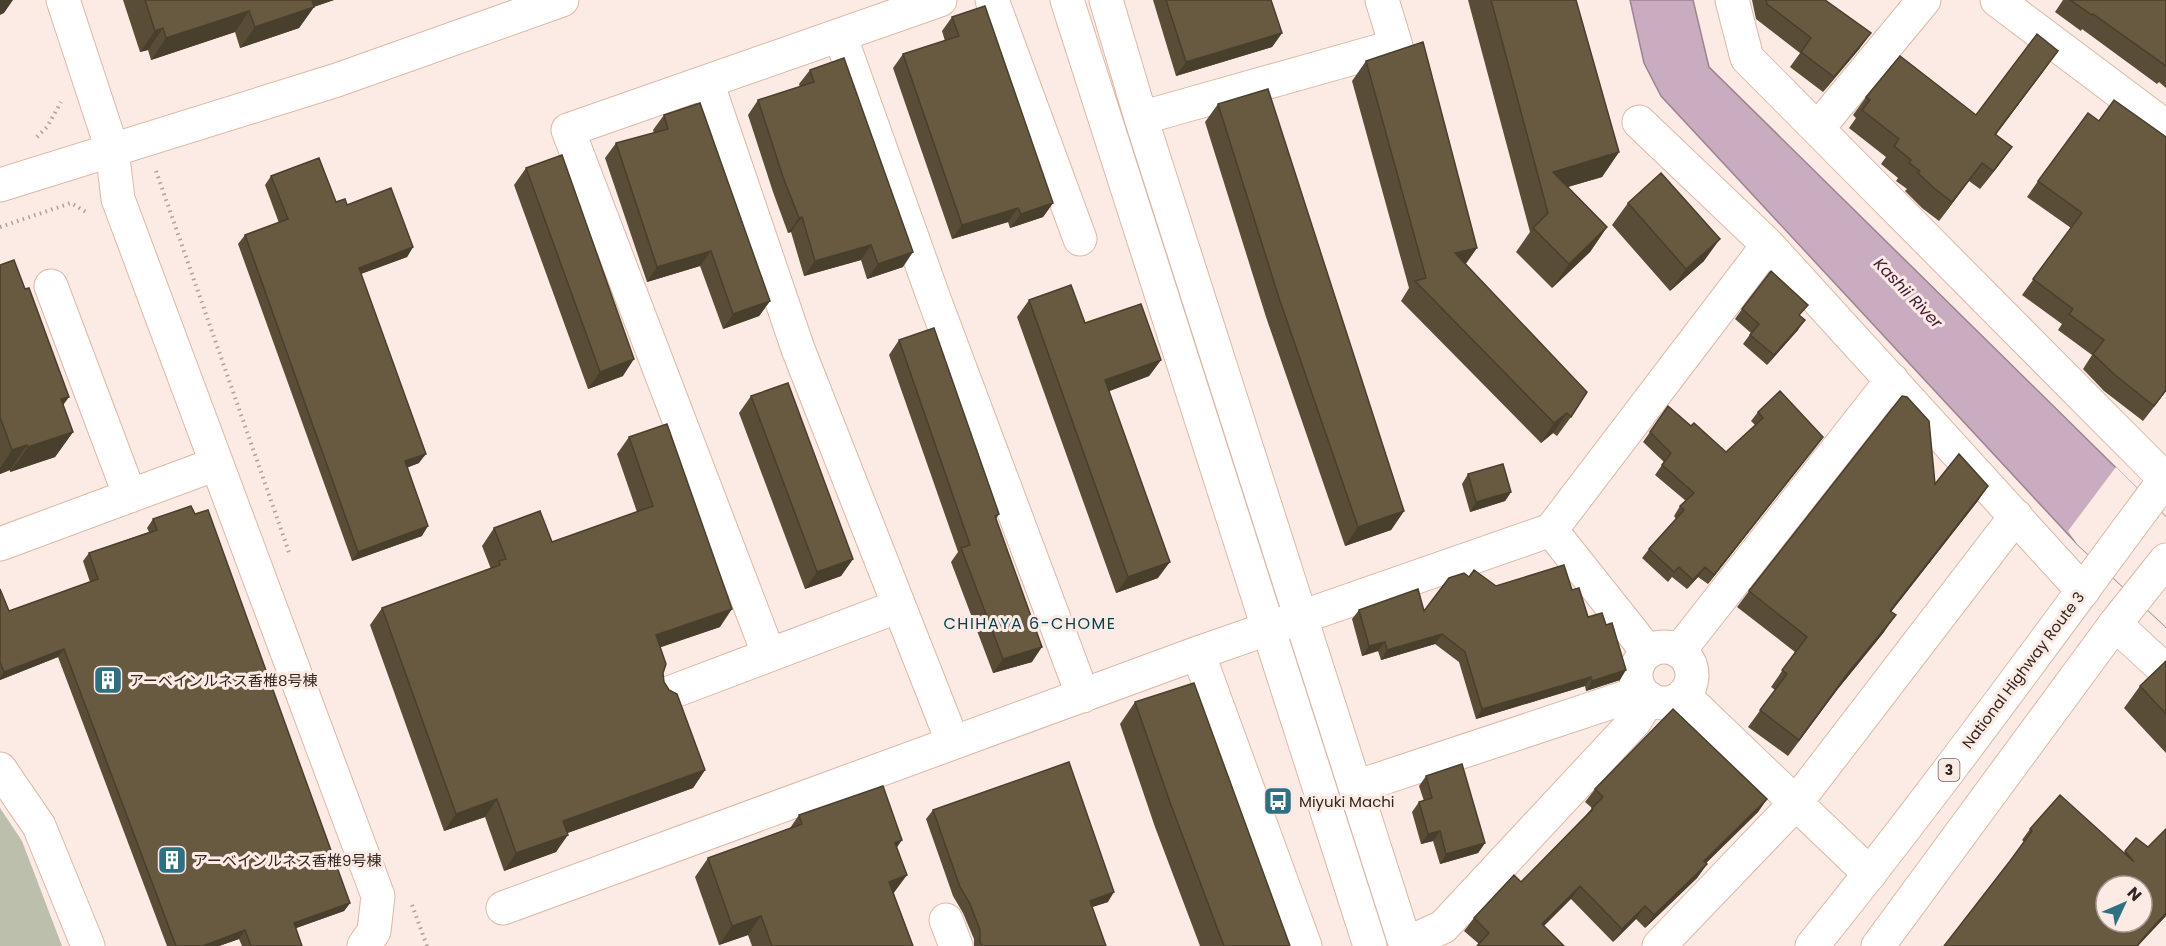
<svg xmlns="http://www.w3.org/2000/svg" width="2166" height="946" font-family="Poppins,'Noto Sans JP',sans-serif">
<style>
.green{fill:#bbbfac}
.water{fill:#c9acc0;stroke:#9c8490;stroke-width:1.5}
.pier{fill:#fbebe4}
.lines{fill:none;stroke-linecap:round;stroke-linejoin:round}
.minor-casing{stroke:#dcb8a7;stroke-width:35}
.highway-casing{stroke:#dcb8a7;stroke-width:35}
.path{stroke:#afa099;stroke-width:4;stroke-dasharray:1.5 4.5;stroke-linecap:butt}
.minor{stroke:#fff;stroke-width:33}
.highway{stroke:#fff;stroke-width:33}
.wall{fill:#594d37}
.shaded-wall{fill:#493f2d}
.building{fill:#685a40;stroke:#493f2d;stroke-width:1.5;fill-rule:evenodd}
.labels{text-anchor:middle;dominant-baseline:central;stroke-width:6;stroke-linejoin:round;paint-order:stroke}
.shield{fill:#fbebe4;stroke:#6f605a;stroke-width:1.5}
.shield-label{font-size:14px;font-weight:bold;fill:#33251f}
.street-label{font-size:15px;fill:#33251f;stroke:#fbebe4}
.poi-label{font-size:15px;fill:#33251f;stroke:#fbebe4;text-anchor:start}
.water-label{font-size:16px;font-style:italic;fill:#411a37;stroke:#fbebe4}
.neighbourhood-label{font-size:16px;letter-spacing:1.5px;fill:#033f4d;stroke:#fbebe4}
</style>
<rect width="100%" height="100%" fill="#fbebe4"/>
<path class="green" d="M 0,808 L 22,841 L 62,946 L 0,946 Z"/>
<path class="water" d="M 1630,0 L 1693,0 L 1709,67 L 2166,517 L 2166,627 L 2077,544 L 1661,96 L 1644,63 Z"/>
<path class="pier" d="M 2116,467 L 2166,517 L 2166,627 L 2077,544 L 2068,531 Z"/>
<g class="lines">
<g class="minor-casing">
<path id="minor" d="M 63,0 L 112,149 L 118,199 L 378,896 L 374,931 L 364,946
M 992,0 L 1080,239
M 1067,0 L 1370,946
M 1106,0 L 1141,118 L 1406,946
M 1732,0 L 1747,58 L 2165,479
M 1997,0 L 2166,127
M 840,35 L 933,296 L 1083,696
M 707,82 L 798,349 L 953,743
M 1141,118 L 1396,46 L 1382,0
M 1639,122 L 1768,245 L 2083,591
M 1818,128 L 1924,0
M 0,185 L 337,80 L 562,0
M 51,286 L 130,496
M 1551,530 L 1648,652
M 0,544 L 216,464
M 2115,624 L 2166,671
M1636 675a28 28 0 1 1 56 0a28 28 0 1 1-56 0Z
M 1679,651 L 1892,380
M 1198,653 L 1305,946
M 769,655 L 568,130 L 940,0
M 669,693 L 899,606
M 1683,695 L 1870,874
M 0,769 L 39,826 L 88,946
M 1356,787 L 1642,692
M 503,908 L 1198,653 L 1551,530 L 1768,245
M 946,920 L 956,946
M 1405,944 L 1443,927 L 1635,721 L 1649,698
M 1659,946 L 1795,804 L 2016,516"/>
</g>
<g class="highway-casing">
<path id="highway" d="M 1812,946 C 1935,794 2049,635 2166,478
M 1878,946 L 2115,624 L 2166,560"/>
</g>
<path class="path" d="M 37,137 L 47,127 L 61,102
M 156,171 L 290,555
M 0,227 L 71,203 L 86,212
M 412,905 L 427,946"/>
<use href="#minor" class="minor"/>
<use href="#highway" class="highway"/>
</g>
<path class="wall" d="M 123,0 L 334,0 L 314,7 L 299,28 L 240,48 L 235,32 L 151,60 L 148,50 L 140,52 Z
M 1153,0 L 1271,0 L 1282,33 L 1272,47 L 1176,76 Z
M 1468,0 L 1576,0 L 1619,152 L 1602,177 L 1568,187 L 1607,227 L 1590,252 L 1552,288 L 1516,252 L 1530,232 Z
M 1752,0 L 1826,0 L 1860,48 L 1823,92 L 1790,67 L 1800,53 L 1756,19 Z
M 2063,0 L 2166,0 L 2166,88 L 2159,82 L 2157,84 L 2082,29 L 2081,31 L 2055,12 Z
M 952,17 L 1053,203 L 1043,217 L 1010,228 L 1008,222 L 952,239 L 893,68 L 903,54 L 945,41 L 942,31 Z
M 1366,61 L 1466,264 L 1571,417 L 1557,436 L 1553,433 L 1541,443 L 1401,301 L 1409,288 L 1352,81 Z
M 2045,69 L 1996,134 L 1999,165 L 1980,189 L 1969,181 L 1939,221 L 1922,208 L 1905,191 L 1907,189 L 1896,181 L 1898,178 L 1881,164 L 1886,157 L 1849,128 L 1856,118 L 1853,115 L 1866,97 L 1976,115 Z
M 810,70 L 903,267 L 867,279 L 861,260 L 804,276 L 791,232 L 788,233 L 773,192 L 748,115 L 758,100 L 800,87 L 799,84 Z
M 1218,104 L 1404,511 L 1391,530 L 1345,546 L 1266,317 L 1205,122 Z
M 664,115 L 770,301 L 759,316 L 723,329 L 700,266 L 647,282 L 605,158 L 616,143 L 654,133 L 653,130 Z
M 2099,121 L 2166,391 L 2143,421 L 2104,391 L 2083,369 L 2092,355 L 2058,330 L 2062,324 L 2022,295 L 2071,228 L 2027,197 L 2038,181 Z
M 526,168 L 623,376 L 588,389 L 514,185 Z
M 271,176 L 336,202 L 347,205 L 413,247 L 407,257 L 361,274 L 419,463 L 407,467 L 422,536 L 352,561 L 238,244 L 245,235 L 279,223 L 265,185 Z
M 1628,203 L 1704,261 L 1670,291 L 1612,225 Z
M 0,265 L 63,405 L 73,432 L 55,457 L 10,472 L 10,470 L 0,474 Z
M 1029,300 L 1085,323 L 1161,360 L 1149,376 L 1109,391 L 1158,578 L 1116,593 L 1017,317 Z
M 1742,309 L 1800,316 L 1798,330 L 1767,365 L 1743,344 L 1751,333 L 1735,319 Z
M 899,340 L 999,514 L 996,519 L 1032,662 L 993,673 L 951,562 L 958,552 L 889,355 Z
M 751,396 L 853,559 L 841,576 L 805,589 L 739,413 Z
M 1668,406 L 1691,426 L 1726,452 L 1755,425 L 1751,421 L 1758,412 L 1823,437 L 1708,584 L 1698,577 L 1687,589 L 1672,577 L 1668,582 L 1642,558 L 1649,549 L 1676,519 L 1674,516 L 1680,506 L 1686,501 L 1655,475 L 1664,462 L 1643,442 Z
M 629,437 L 720,627 L 660,647 L 664,682 L 705,770 L 693,788 L 567,833 L 556,852 L 504,871 L 485,817 L 444,831 L 370,625 L 382,608 L 491,569 L 482,546 L 494,528 L 552,542 L 637,512 L 617,454 Z
M 1468,474 L 1511,492 L 1505,501 L 1470,512 L 1462,484 Z
M 1935,484 L 1988,486 L 1977,502 L 1891,612 L 1884,632 L 1837,690 L 1788,756 L 1748,727 L 1775,690 L 1771,687 L 1795,652 L 1737,607 L 1749,591 Z
M 153,519 L 350,903 L 344,911 L 296,928 L 302,946 L 242,946 L 239,939 L 219,946 L 167,946 L 58,657 L 0,680 L 0,589 L 9,611 L 90,582 L 83,561 L 89,553 L 149,532 L 147,528 Z
M 1469,577 L 1496,586 L 1572,590 L 1588,617 L 1620,680 L 1586,691 L 1585,686 L 1476,719 L 1459,662 L 1435,644 L 1381,660 L 1378,651 L 1362,656 L 1352,619 L 1359,610 L 1424,611 Z
M 2166,661 L 2166,753 L 2124,708 L 2140,686 Z
M 1135,702 L 1290,946 L 1200,946 L 1155,827 L 1120,724 Z
M 1426,776 L 1485,843 L 1478,853 L 1440,864 L 1433,841 L 1421,844 L 1412,812 L 1419,802 L 1424,801 L 1419,786 Z
M 1595,789 L 1767,799 L 1758,812 L 1706,863 L 1707,864 L 1697,878 L 1645,928 L 1636,919 L 1613,942 L 1571,899 L 1479,944 L 1464,931 L 1474,918 L 1521,882 L 1586,815 L 1592,808 L 1585,802 Z
M 933,810 L 1108,902 L 1092,907 L 1106,946 L 974,946 L 974,939 L 963,913 L 953,896 L 926,819 Z
M 799,815 L 897,848 L 894,894 L 913,946 L 752,946 L 748,935 L 719,945 L 695,877 L 708,858 L 790,828 Z
M 2030,829 L 2124,853 L 2136,838 L 2166,916 L 2138,946 L 2010,861 L 2024,842 L 2022,840 Z"/>
<path class="shaded-wall" d="M 0,0 L 13,0 L 4,13 L 0,15 Z
M 303,0 L 334,0 L 294,13 Z
M 314,7 L 299,28 L 240,48 L 255,27 Z
M 249,11 L 235,32 L 151,60 L 166,38 Z
M 163,28 L 148,50 L 140,52 L 155,31 Z
M 1282,33 L 1272,47 L 1176,76 L 1186,62 Z
M 1871,33 L 1860,48 L 1823,92 L 1834,77 Z
M 2058,51 L 2045,69 L 1983,152 L 1995,134 Z
M 2012,147 L 1999,165 L 1980,189 L 1993,171 Z
M 1619,152 L 1602,177 L 1543,194 L 1553,172 Z
M 1982,163 L 1969,181 L 1939,221 L 1952,202 Z
M 1053,203 L 1043,217 L 1010,228 L 1021,214 Z
M 1018,208 L 1008,222 L 952,239 L 962,225 Z
M 802,217 L 791,232 L 788,233 L 799,218 Z
M 1607,227 L 1590,252 L 1552,288 L 1569,264 Z
M 1720,239 L 1704,261 L 1670,291 L 1686,269 Z
M 871,245 L 861,260 L 804,276 L 815,261 Z
M 413,247 L 407,257 L 352,277 L 359,268 Z
M 1477,248 L 1463,268 L 1455,253 Z
M 711,251 L 700,266 L 647,282 L 657,267 Z
M 913,252 L 903,267 L 867,279 L 878,264 Z
M 770,301 L 759,316 L 723,329 L 733,314 Z
M 1805,320 L 1798,330 L 1767,365 L 1774,355 Z
M 634,359 L 623,376 L 588,389 L 600,372 Z
M 1161,360 L 1149,376 L 1094,397 L 1105,380 Z
M 2166,390 L 2166,391 L 2143,421 L 2154,406 Z
M 69,397 L 51,422 L 61,399 Z
M 1567,413 L 1553,433 L 1541,443 L 1554,423 Z
M 73,432 L 55,457 L 10,472 L 28,447 Z
M 1823,437 L 1816,446 L 1708,584 L 1714,575 Z
M 27,445 L 10,470 L 0,474 L 0,468 L 12,450 Z
M 426,454 L 419,463 L 399,471 L 405,461 Z
M 1988,486 L 1977,502 L 1879,627 L 1890,611 Z
M 1511,492 L 1505,501 L 1470,512 L 1476,502 Z
M 1404,511 L 1391,530 L 1345,546 L 1358,527 Z
M 428,526 L 422,536 L 352,561 L 358,552 Z
M 853,559 L 841,576 L 805,589 L 817,572 Z
M 1170,562 L 1158,578 L 1116,593 L 1128,577 Z
M 1705,567 L 1698,577 L 1687,589 L 1693,580 Z
M 732,609 L 720,627 L 644,653 L 656,635 Z
M 1896,615 L 1884,632 L 1837,690 L 1788,756 L 1848,673 Z
M 1442,634 L 1435,644 L 1381,660 L 1387,650 Z
M 1385,642 L 1378,651 L 1362,656 L 1369,646 Z
M 1042,647 L 1032,662 L 993,673 L 1003,659 Z
M 64,649 L 58,657 L 0,680 L 0,678 L 4,672 Z
M 1626,670 L 1620,680 L 1586,691 L 1592,681 Z
M 1591,677 L 1585,686 L 1476,719 L 1482,709 Z
M 705,770 L 693,788 L 551,839 L 563,821 Z
M 497,799 L 485,817 L 444,831 L 456,814 Z
M 1767,799 L 1758,812 L 1695,874 L 1704,861 Z
M 1440,831 L 1433,841 L 1421,844 L 1428,834 Z
M 568,835 L 556,852 L 504,871 L 516,853 Z
M 902,840 L 889,859 L 895,843 Z
M 1485,843 L 1478,853 L 1440,864 L 1446,854 Z
M 1707,864 L 1697,878 L 1645,928 L 1654,915 Z
M 907,875 L 893,894 L 889,882 Z
M 1580,886 L 1571,899 L 1533,937 L 1542,924 Z
M 1114,892 L 1108,902 L 1083,910 L 1090,901 Z
M 350,903 L 344,911 L 288,931 L 294,923 Z
M 1645,906 L 1636,919 L 1613,942 L 1622,929 Z
M 2166,913 L 2166,916 L 2137,946 L 2145,936 Z
M 761,916 L 748,935 L 719,945 L 732,926 Z
M 245,930 L 239,939 L 219,946 L 203,946 Z"/>
<path class="building" d="M 145,0 L 312,0 L 314,7 L 255,27 L 249,11 L 166,38 L 163,28 L 155,31 Z
M 1166,0 L 1271,0 L 1282,33 L 1186,62 Z
M 1491,0 L 1576,0 L 1619,152 L 1553,172 L 1607,227 L 1569,264 L 1533,228 L 1548,213 Z
M 1766,0 L 1825,0 L 1871,33 L 1834,77 L 1801,52 L 1811,38 L 1767,4 Z
M 2070,0 L 2166,0 L 2166,66 L 2093,14 L 2092,15 Z
M 985,6 L 1053,203 L 1021,214 L 1018,208 L 962,225 L 903,54 L 959,36 L 952,17 Z
M 2037,34 L 2058,51 L 1995,134 L 2012,147 L 1993,171 L 1982,163 L 1952,202 L 1935,189 L 1918,173 L 1920,171 L 1909,163 L 1911,160 L 1894,146 L 1899,139 L 1862,110 L 1870,100 L 1866,97 L 1900,56 L 1976,115 Z
M 1423,42 L 1477,248 L 1455,253 L 1587,392 L 1571,417 L 1567,413 L 1554,423 L 1415,281 L 1426,278 L 1366,61 Z
M 844,58 L 913,252 L 878,264 L 871,245 L 815,261 L 802,217 L 799,218 L 783,177 L 758,100 L 814,82 L 810,70 Z
M 1268,89 L 1404,511 L 1358,527 L 1279,298 L 1218,104 Z
M 2114,100 L 2166,137 L 2166,390 L 2154,406 L 2115,375 L 2093,354 L 2104,340 L 2069,314 L 2073,309 L 2033,279 L 2082,213 L 2038,181 L 2088,113 L 2099,121 Z
M 700,103 L 770,301 L 733,314 L 711,251 L 657,267 L 616,143 L 668,129 L 664,115 Z
M 562,155 L 634,359 L 600,372 L 526,168 Z
M 319,158 L 336,202 L 345,199 L 347,205 L 391,188 L 413,247 L 359,268 L 426,454 L 405,461 L 428,526 L 358,552 L 245,235 L 288,219 L 271,176 Z
M 1661,173 L 1720,239 L 1686,269 L 1628,203 Z
M 14,260 L 25,289 L 29,288 L 69,397 L 61,399 L 73,432 L 28,447 L 27,445 L 12,450 L 0,417 L 0,265 Z
M 1771,271 L 1808,305 L 1799,315 L 1805,320 L 1774,355 L 1750,335 L 1759,324 L 1742,309 Z
M 1071,285 L 1085,323 L 1141,304 L 1161,360 L 1105,380 L 1170,562 L 1128,577 L 1029,300 Z
M 934,328 L 999,514 L 995,516 L 1042,647 L 1003,659 L 961,548 L 970,545 L 899,340 Z
M 788,383 L 853,559 L 817,572 L 751,396 Z
M 1780,391 L 1823,437 L 1714,575 L 1705,567 L 1693,580 L 1679,567 L 1674,572 L 1649,549 L 1684,510 L 1680,506 L 1694,493 L 1662,465 L 1671,453 L 1650,432 L 1668,406 L 1691,426 L 1694,423 L 1726,452 L 1763,418 L 1758,412 Z
M 1902,396 L 1907,397 L 1929,421 L 1935,484 L 1959,454 L 1988,486 L 1890,611 L 1896,615 L 1848,673 L 1799,740 L 1760,710 L 1787,674 L 1782,670 L 1807,637 L 1749,591 Z
M 667,424 L 732,609 L 656,635 L 666,664 L 663,673 L 664,682 L 669,690 L 677,694 L 705,770 L 563,821 L 568,835 L 516,853 L 497,799 L 456,814 L 382,608 L 500,565 L 499,561 L 506,559 L 494,528 L 540,511 L 552,542 L 653,506 L 629,437 Z
M 1503,464 L 1511,492 L 1476,502 L 1468,474 Z
M 191,506 L 195,514 L 208,510 L 350,903 L 294,923 L 302,946 L 251,946 L 245,930 L 203,946 L 176,946 L 64,649 L 4,672 L 0,662 L 0,589 L 9,611 L 98,579 L 89,553 L 157,530 L 153,519 Z
M 1564,565 L 1572,590 L 1579,588 L 1588,617 L 1602,613 L 1606,625 L 1612,623 L 1626,670 L 1592,681 L 1591,677 L 1482,709 L 1465,652 L 1442,634 L 1387,650 L 1385,642 L 1369,646 L 1359,610 L 1418,589 L 1424,611 L 1449,578 L 1464,573 L 1469,577 L 1474,570 L 1496,586 Z
M 2166,661 L 2166,714 L 2140,686 Z
M 1194,683 L 1290,946 L 1224,946 L 1171,805 L 1135,702 Z
M 1673,709 L 1767,799 L 1704,861 L 1707,864 L 1654,915 L 1645,906 L 1622,929 L 1580,886 L 1542,924 L 1564,946 L 1477,946 L 1489,933 L 1474,918 L 1514,875 L 1521,882 L 1593,809 L 1592,808 L 1603,797 L 1595,789 Z
M 1069,762 L 1114,892 L 1090,901 L 1106,946 L 982,946 L 980,942 L 980,930 L 970,904 L 960,887 L 933,810 Z
M 1462,764 L 1485,843 L 1446,854 L 1440,831 L 1428,834 L 1419,802 L 1432,798 L 1426,776 Z
M 883,786 L 902,840 L 895,843 L 907,875 L 889,882 L 913,946 L 772,946 L 761,916 L 732,926 L 708,858 L 802,824 L 799,815 Z
M 2060,795 L 2134,862 L 2125,851 L 2136,838 L 2148,847 L 2166,829 L 2166,913 L 2145,936 L 2137,946 L 1944,946 L 2010,861 L 2032,831 L 2030,829 ZM 2106,886 L 2142,886 L 2142,922 L 2106,922 Z"/>
<defs>
<g id="building-square" transform="scale(1.5)"><rect x="-9" y="-9" width="18" height="18" rx="4" fill="#2f7183" stroke="#fbebe4"/><path d="M-4-6H4V6H1V3H-1V6H-4ZM-2.5-4.3h1.7v1.8h-1.7ZM.8-4.3h1.7v1.8H.8ZM-2.5-1h1.7V.8h-1.7ZM.8-1h1.7V.8H.8Z" fill="#fff"/></g>
<g id="bus-square" transform="scale(1.5)"><rect x="-9" y="-9" width="18" height="18" rx="4" fill="#2f7183" stroke="#fbebe4"/><path d="M-5-6H5V4H4V6H2V4H-2V6H-4V4H-5ZM-3.5-4V0h7V-4ZM-3.5 1.2v1.5H-2V1.2ZM2 1.2v1.5H3.5V1.2Z" fill="#fff"/></g>
</defs>
<g fill-rule="evenodd">
<use href="#building-square" x="108" y="680"/>
<use href="#bus-square" x="1278" y="801"/>
<use href="#building-square" x="172" y="860"/>
</g>
<g class="labels">
<rect class="shield" x="1938.5" y="759" width="21" height="22" rx="4.5"/>
<g class="shield-label">
<text x="1949" y="770">3</text>
</g>
<g class="street-label">
<text transform="translate(2023 670) rotate(-53)">National Highway Route 3</text>
</g>
<g class="poi-label">
<text x="129" y="680">アーベインルネス香椎8号棟</text>
<text x="1299" y="801">Miyuki Machi</text>
<text x="193" y="860">アーベインルネス香椎9号棟</text>
</g>
<g class="water-label">
<text transform="translate(1908 293) rotate(46)">Kashii River</text>
</g>
<g class="neighbourhood-label">
<text x="1030" y="623">CHIHAYA 6-CHOME</text>
</g>
</g>
<g transform="translate(2124 904) rotate(46)"><circle r="28" fill="#fbebe4" stroke="#ab9c95" stroke-width="1.5"/>
<path d="M0-4.5L10 22L0 15L-10 22Z" fill="#2f7183"/>
<text y="-9" font-size="16" font-weight="bold" text-anchor="middle" fill="#33251f">N</text>
</g>
</svg>
